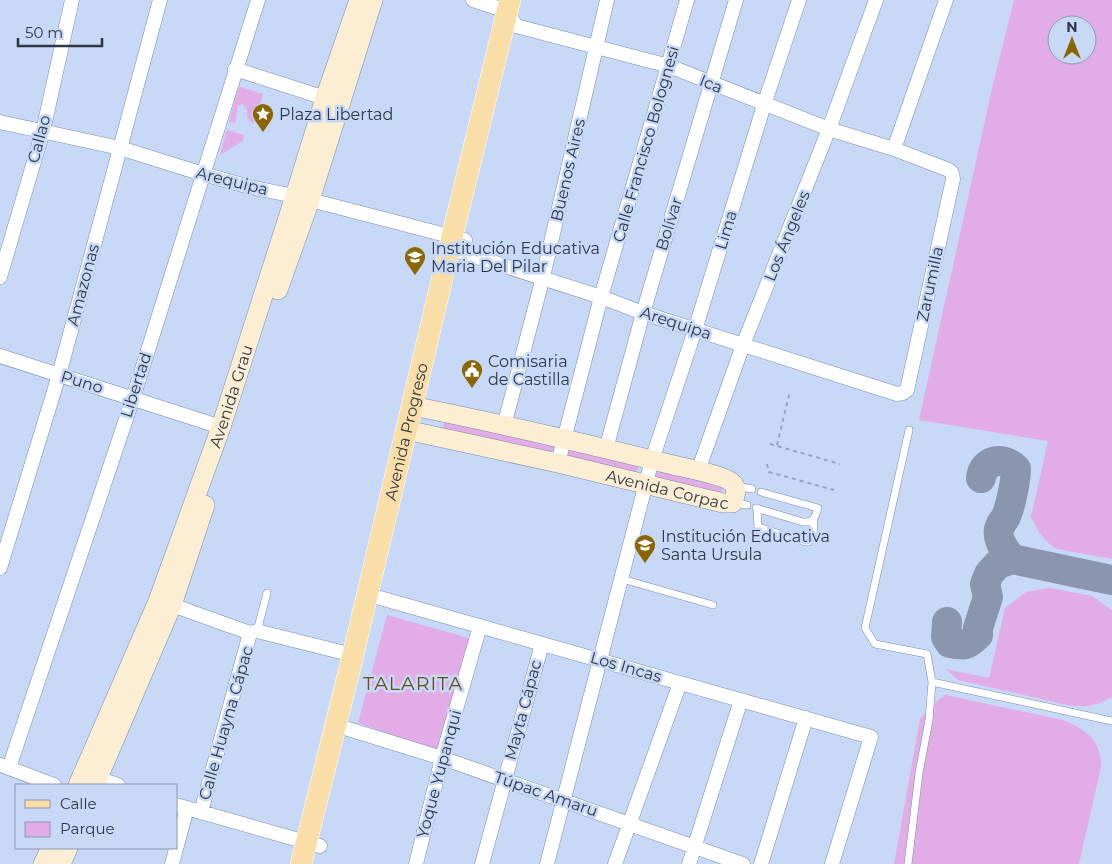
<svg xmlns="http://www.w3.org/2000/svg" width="1112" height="864" font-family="Montserrat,sans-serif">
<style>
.green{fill:#e2ace7;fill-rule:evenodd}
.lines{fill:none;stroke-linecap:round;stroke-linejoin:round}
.taxiway{stroke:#8a96b0;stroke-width:30}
.lane-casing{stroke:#788bae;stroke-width:8}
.street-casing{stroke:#788bae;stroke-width:15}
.secondary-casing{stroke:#788bae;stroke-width:20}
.primary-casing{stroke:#fff;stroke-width:22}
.path{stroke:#96a4be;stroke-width:2;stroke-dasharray:4 4;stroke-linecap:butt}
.lane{stroke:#fff;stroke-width:7}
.street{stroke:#fff;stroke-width:14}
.secondary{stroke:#fceed3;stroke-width:19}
.primary{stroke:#f9dea7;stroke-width:21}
.labels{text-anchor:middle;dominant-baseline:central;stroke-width:5;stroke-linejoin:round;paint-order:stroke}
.street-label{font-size:16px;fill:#2f3747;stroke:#c8d9f8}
.poi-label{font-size:16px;fill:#2f3747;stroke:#c8d9f8;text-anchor:start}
.quarter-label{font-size:19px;letter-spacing:1px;fill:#694f16;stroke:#c8d9f8}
</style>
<rect width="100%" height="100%" fill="#c8d9f8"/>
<path class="green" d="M 1014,0 L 1112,0 L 1112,559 L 1057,549 C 1044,542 1037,530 1031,517 L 1048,441 L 919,420 L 993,84 ZM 1057,25 L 1087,25 L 1087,55 L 1057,55 Z
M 241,87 L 263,94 L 256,122 L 250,122 L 247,115 L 247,109 L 243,104 L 238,106 L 235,123 L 229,122 L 238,89 Z
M 227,130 L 244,135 L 243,141 L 220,155 Z
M 445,421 L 554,446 L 554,449 L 550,453 L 444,429 L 443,426 Z
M 567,449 L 638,466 L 637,473 L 567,458 L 565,451 Z
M 660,471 L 723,487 L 720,496 L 656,478 L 656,474 Z
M 1050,588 L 1092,596 L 1112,610 L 1112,697 C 1096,706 1085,708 1067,705 L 958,680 L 946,669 L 989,678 L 1005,608 L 1026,592 Z
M 387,615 L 472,639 L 437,750 L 358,723 Z
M 946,695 L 1063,720 C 1087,730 1101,740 1101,767 L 1079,864 L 894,864 L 920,719 L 940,698 Z"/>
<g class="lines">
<path class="taxiway" d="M 981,478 C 983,459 1004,456 1016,469 C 1016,479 1011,504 1007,514 C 1006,518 1003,521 1001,524 C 994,537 1004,549 1012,559
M 947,622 L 946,637 L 950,643 C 965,646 967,646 978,635 L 978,628 L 988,597 L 985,584 L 989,574 L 998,564 L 1012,559 L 1112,580"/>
<g class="lane-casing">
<path id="lane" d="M 909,430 L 865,628 L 875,644 L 927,654 L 932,682 L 1112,721
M 737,486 L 752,489
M 735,503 L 747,505
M 756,508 L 803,522 C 814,523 815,517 818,508 L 761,492
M 757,508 L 758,527 L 805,542 L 809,542 L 813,537 L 814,518
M 622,579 L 713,605
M 257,631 L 267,593
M 908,864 L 919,773 L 929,720 L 932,682"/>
</g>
<g class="street-casing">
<path id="street" d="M 235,69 L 325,98
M 0,122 L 120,148 L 203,174 L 250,187 L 295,196 L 465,240
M 894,149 L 946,0
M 449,248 L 601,297 L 643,313 L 897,394 L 903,393 L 907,390 L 953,179 L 952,173 L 949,170 L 894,149 L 829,129 L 669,66 L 516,26 L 507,11 L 473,0
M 0,277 L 43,131 L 72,0
M 0,356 L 221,427
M 504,426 L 543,277 L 607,0
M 606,449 L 643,313 L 736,0
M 558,463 L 601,297 L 687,0
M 698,471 L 743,345 L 829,129 L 876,0
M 0,568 L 59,375 L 160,0
M 380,598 L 871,737 L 832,864
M 172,605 L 250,633 L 257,631 L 353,655
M 348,729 L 442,758 L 743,864
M 1,765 L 54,785
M 9,768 L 133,398 L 258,0
M 89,775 L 118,785
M 176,805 L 320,846
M 201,812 L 250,633
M 172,864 L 187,808
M 416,864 L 442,758 L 480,626
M 482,864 L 542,644
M 547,864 L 652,460 L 695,330 L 764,105 L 799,0
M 615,864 L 680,683
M 689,864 L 741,700
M 761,864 L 806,718"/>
</g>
<g class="secondary-casing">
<g id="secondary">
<path d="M 278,290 L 310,200 L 373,0"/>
<path id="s1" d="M 406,430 L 558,463 L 723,503 L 732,503 C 736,496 738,487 731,482 C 723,475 685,468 673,465 C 587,444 499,423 412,406"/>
<path id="s2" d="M 78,785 L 158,601 L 221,427 L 295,196 L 325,98 L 359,0"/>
<path d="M 95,785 L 172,605 L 205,505"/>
<path d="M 43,864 L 51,848"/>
<path d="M 61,864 L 68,848"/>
</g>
</g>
<g class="primary-casing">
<g id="primary">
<path id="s3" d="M 301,864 L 353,655 L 452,237 L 510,0"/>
</g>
</g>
<path class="path" d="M 770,444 L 840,464
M 777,445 L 790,391
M 767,464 L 769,472 L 834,490"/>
<use href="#lane" class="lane"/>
<use href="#street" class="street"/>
<use href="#secondary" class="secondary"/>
<use href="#primary" class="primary"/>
</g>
<defs>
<g id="sight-pin" transform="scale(1.125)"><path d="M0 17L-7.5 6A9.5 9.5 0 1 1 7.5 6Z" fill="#8a6604" stroke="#c8d9f8"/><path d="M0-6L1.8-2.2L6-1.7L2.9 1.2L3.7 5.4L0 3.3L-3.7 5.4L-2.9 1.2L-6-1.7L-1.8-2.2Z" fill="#fff"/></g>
<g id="school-pin" transform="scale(1.125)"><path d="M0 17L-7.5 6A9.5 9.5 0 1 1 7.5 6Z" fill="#8a6604" stroke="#c8d9f8"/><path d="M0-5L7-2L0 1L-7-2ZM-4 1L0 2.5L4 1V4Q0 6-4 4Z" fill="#fff"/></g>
<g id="civic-pin" transform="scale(1.125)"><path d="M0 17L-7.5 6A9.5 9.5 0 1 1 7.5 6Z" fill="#8a6604" stroke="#c8d9f8"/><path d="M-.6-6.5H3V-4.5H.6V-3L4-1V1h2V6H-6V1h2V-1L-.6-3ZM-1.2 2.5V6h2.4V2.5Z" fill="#fff"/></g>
</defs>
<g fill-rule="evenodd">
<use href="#sight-pin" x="263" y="114"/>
<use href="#school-pin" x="415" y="257"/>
<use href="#civic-pin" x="472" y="370"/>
<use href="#school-pin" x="645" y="545"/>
</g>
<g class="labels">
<g class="street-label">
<text transform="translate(711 84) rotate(22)">Ica</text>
<text transform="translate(39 139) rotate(-75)">Callao</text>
<text transform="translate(646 144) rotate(-74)">Calle Francisco Bolognesi</text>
<text transform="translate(568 170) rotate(-77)">Buenos Aires</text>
<text transform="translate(232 181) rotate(14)">Arequipa</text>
<text transform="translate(669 224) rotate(-73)">Bolívar</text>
<text transform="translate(726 230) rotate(-73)">Lima</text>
<text transform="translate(787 236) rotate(-68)">Los Ángeles</text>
<text transform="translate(930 284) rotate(-78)">Zarumilla</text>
<text transform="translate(83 285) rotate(-75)">Amazonas</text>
<text transform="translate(676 323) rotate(18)">Arequipa</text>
<text transform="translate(82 382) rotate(17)">Puno</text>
<text transform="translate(136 385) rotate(-72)">Libertad</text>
<text stroke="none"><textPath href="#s2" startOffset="418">Avenida Grau</textPath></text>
<text stroke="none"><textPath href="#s3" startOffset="445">Avenida Progreso</textPath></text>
<text stroke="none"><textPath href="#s1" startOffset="268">Avenida Corpac</textPath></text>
<text transform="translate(626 667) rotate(16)">Los Incas</text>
<text transform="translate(523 710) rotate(-75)">Mayta Cápac</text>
<text transform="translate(226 723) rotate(-74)">Calle Huayna Cápac</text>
<text transform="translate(439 774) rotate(-75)">Yoque Yupanqui</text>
<text transform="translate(546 794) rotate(19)">Túpac Amaru</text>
</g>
<g class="poi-label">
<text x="279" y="114">Plaza Libertad</text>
<text x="431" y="248">Institución Educativa<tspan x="431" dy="18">Maria Del Pilar</tspan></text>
<text x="488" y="361">Comisaria<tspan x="488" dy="18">de Castilla</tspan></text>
<text x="661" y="536">Institución Educativa<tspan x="661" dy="18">Santa Ursula</tspan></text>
</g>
<g class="quarter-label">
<text x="413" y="683">TALARITA</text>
</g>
</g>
<rect x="15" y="784" width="162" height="65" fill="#c8d9f8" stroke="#8b98b1"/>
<rect x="25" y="800" width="25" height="8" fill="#f9dea7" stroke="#8b98b1"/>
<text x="60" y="809" font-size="15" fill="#2f3747">Calle</text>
<rect x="25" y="822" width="25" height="15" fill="#e2ace7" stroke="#8b98b1"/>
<text x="60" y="834" font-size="15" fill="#2f3747">Parque</text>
<g transform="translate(1072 40)"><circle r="24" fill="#c8d9f8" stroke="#8b98b1"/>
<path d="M0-4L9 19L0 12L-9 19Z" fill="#8a6604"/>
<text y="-8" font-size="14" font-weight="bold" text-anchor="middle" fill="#2f3747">N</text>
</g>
<path d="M18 38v8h84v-8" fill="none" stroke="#2f3747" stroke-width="2.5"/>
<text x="25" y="38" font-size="15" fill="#2f3747" stroke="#c8d9f8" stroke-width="4" paint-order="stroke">50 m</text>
</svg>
